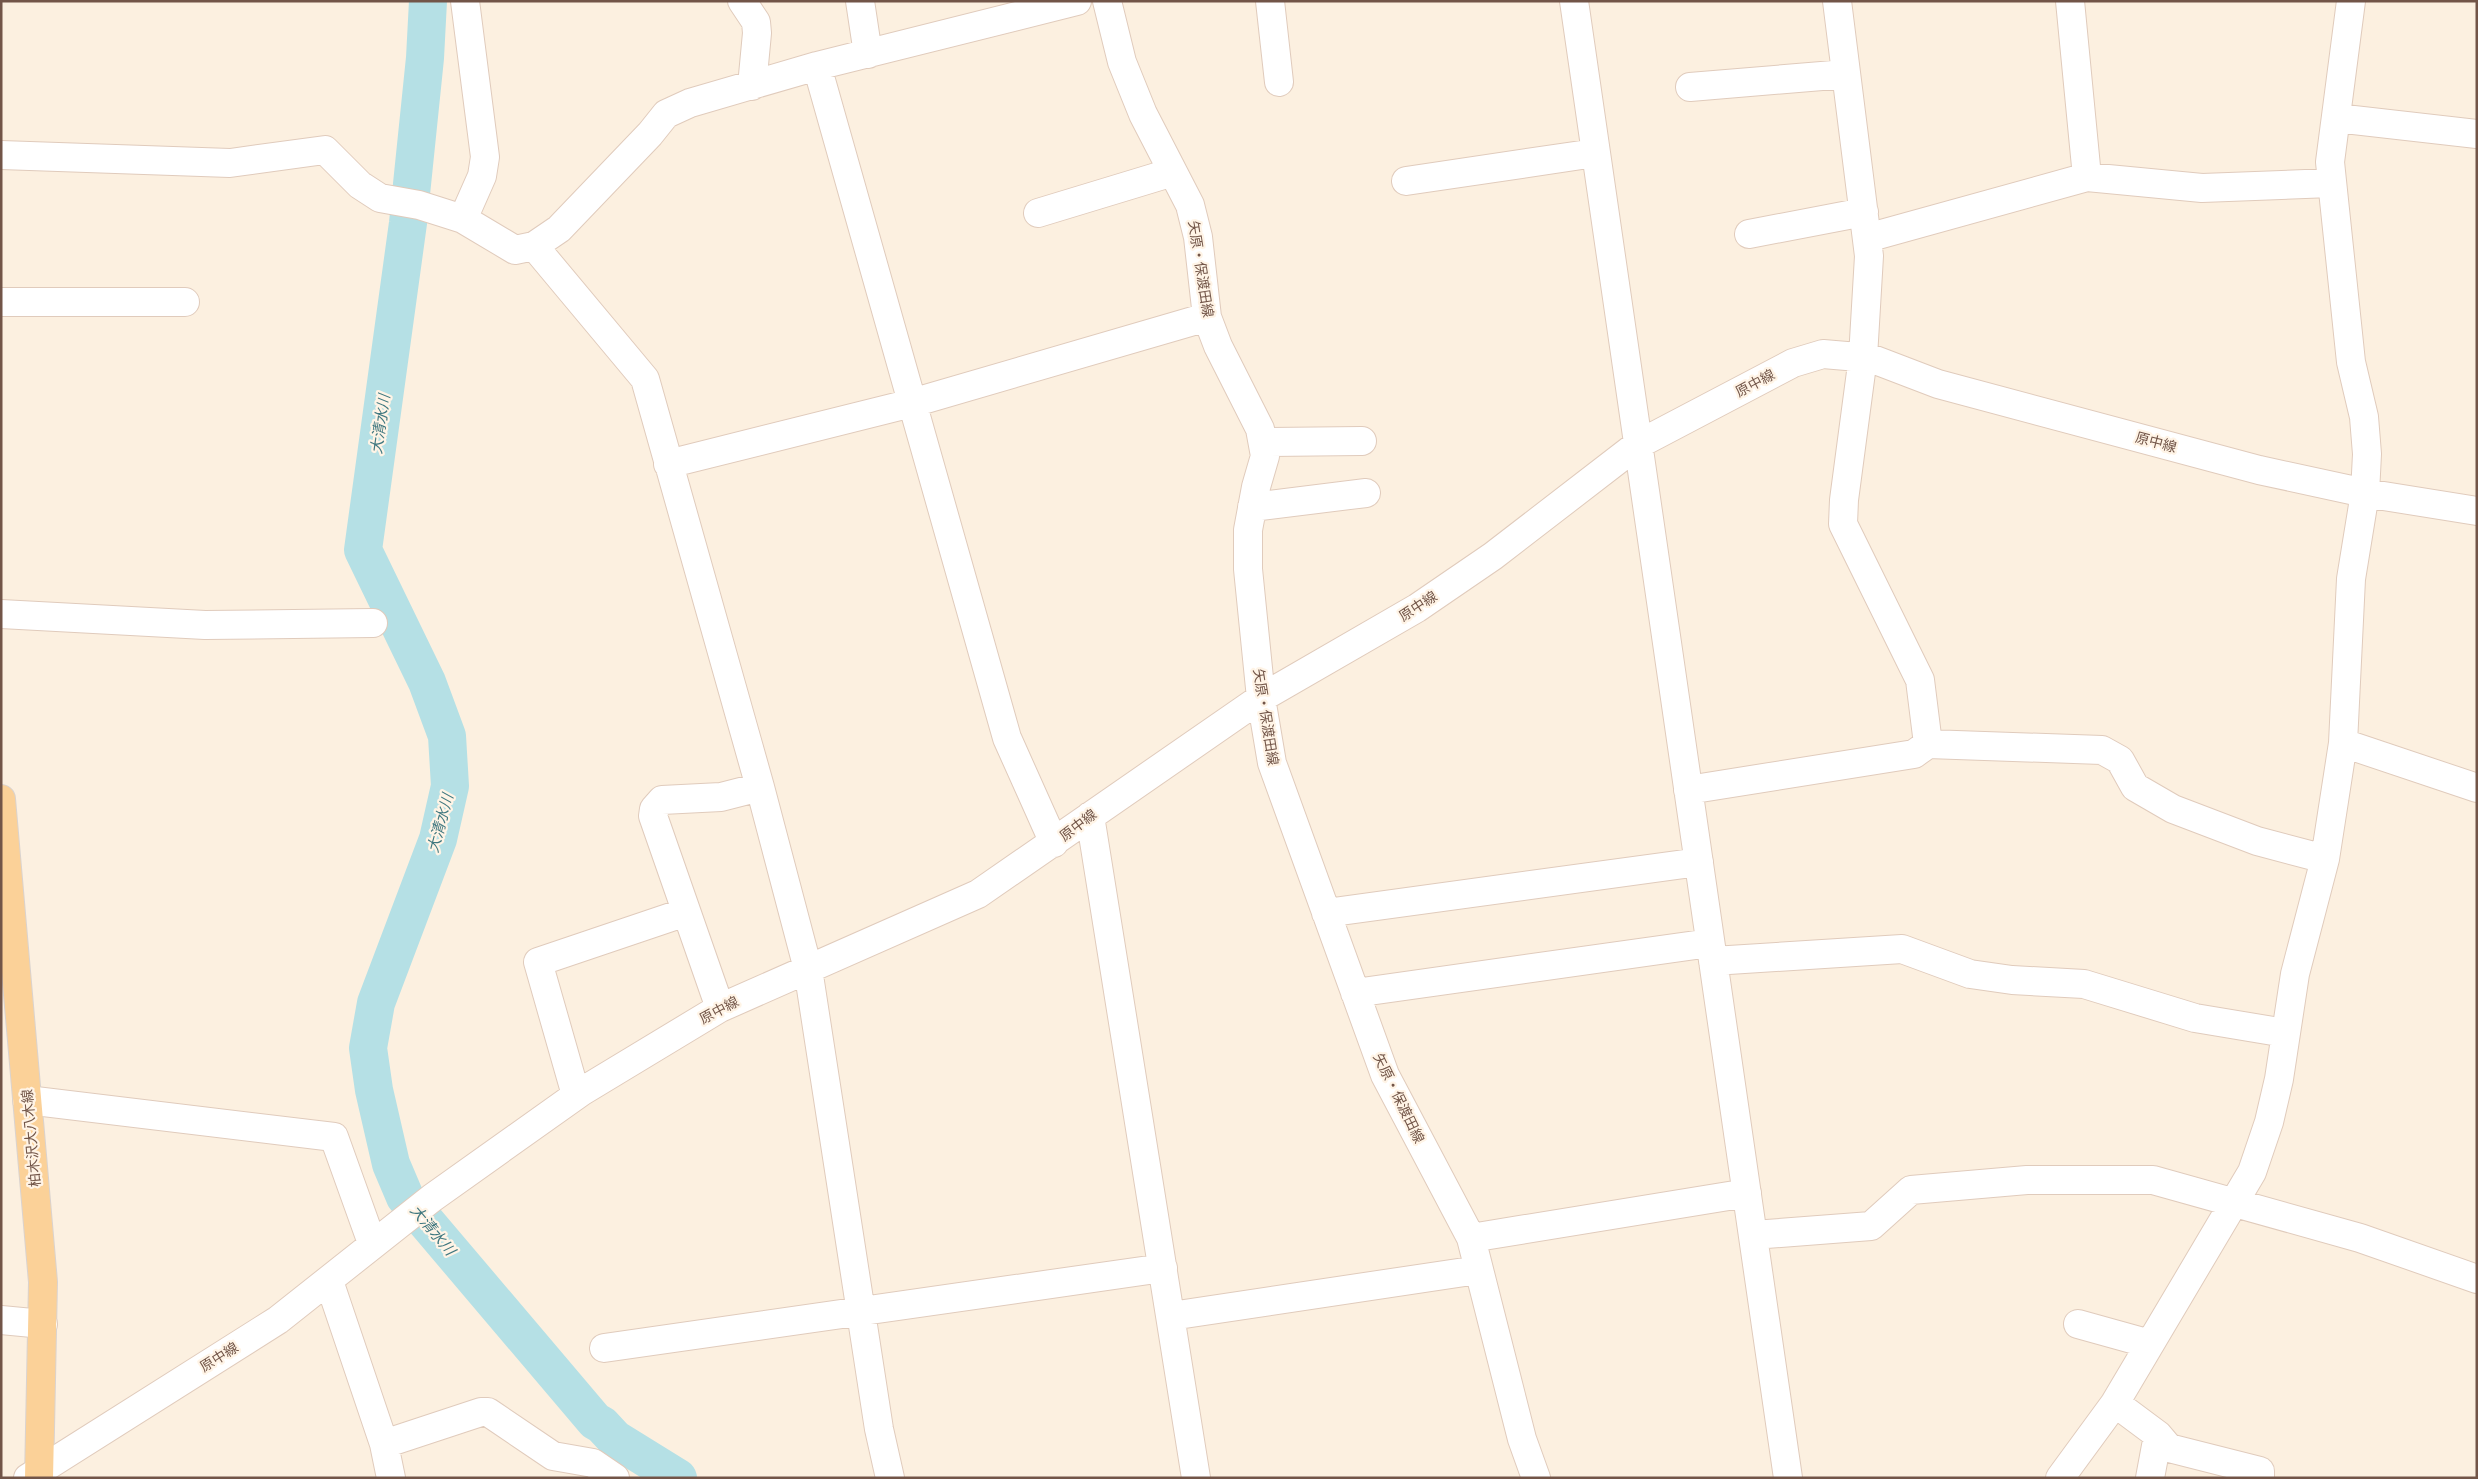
<svg xmlns="http://www.w3.org/2000/svg" width="2478" height="1479" font-family="'Asap Condensed','Noto Sans JP',sans-serif">
<style>
.lines{fill:none;stroke-linecap:round;stroke-linejoin:round}
.river{stroke:#b5e0e5;stroke-width:38}
.minor-casing{stroke:#e0cbbc;stroke-width:30}
.major-casing{stroke:#dad3cf;stroke-width:30}
.minor{stroke:#fff;stroke-width:28}
.major{stroke:#fbd198;stroke-width:28}
.labels{text-anchor:middle;dominant-baseline:central;stroke-width:4.5;stroke-linejoin:round;paint-order:stroke}
.street-label{font-size:14px;fill:#725548;stroke:#fff4e6}
.water-label{font-size:15px;font-style:italic;fill:#3f777f;stroke:#fff4e6}
</style>
<rect width="100%" height="100%" fill="#fcf0e0"/>
<g class="lines">
<path class="river" d="M 428,1 L 425,58 L 408,223 L 363,550 L 427,682 L 447,736 L 450,786 L 438,839 L 376,1003 L 368,1048 L 374,1090 L 391,1164 L 405,1197 L 595,1421 L 602,1425 L 615,1439 L 678,1478"/>
<g class="minor-casing">
<path id="minor" d="M 742,1 L 756,22 L 757,33 L 752,86
M 860,1 L 868,54
M 1107,1 L 1122,62 L 1143,114 L 1190,205 L 1198,237 L 1207,317 L 1218,346 L 1260,429 L 1265,456 L 1256,487 L 1248,530 L 1248,569 L 1261,698 L 1272,763 L 1385,1075 L 1471,1238 L 1522,1439 L 1536,1478
M 1270,1 L 1279,82
M 1574,1 L 1788,1478
M 1837,1 L 1869,256 L 1863,357 L 1844,500 L 1843,524 L 1920,680 L 1928,744
M 2070,1 L 2087,177
M 817,66 L 1007,738 L 1054,843
M 1690,87 L 1846,74
M 2336,118 L 2477,134
M 1,155 L 230,163 L 325,150 L 360,185 L 380,198 L 419,205 L 463,219 L 515,250 L 534,246 L 559,229 L 650,134 L 666,114 L 690,103 L 817,66 L 1077,1
M 1406,181 L 1595,153
M 1038,213 L 1173,172
M 463,219 L 482,176 L 485,157 L 465,1
M 1749,234 L 1864,212
M 1867,238 L 2087,177 L 2202,188 L 2331,183
M 534,246 L 645,379 L 760,787 L 808,969 L 879,1429 L 890,1478
M 1,302 L 185,302
M 1264,442 L 1362,441
M 668,464 L 912,403 L 1207,317
M 1252,507 L 1366,493
M 1,614 L 205,625 L 373,623
M 2343,743 L 2477,788
M 1688,790 L 1914,754 L 1928,744 L 2102,750 L 2120,760 L 2135,787 L 2173,809 L 2257,841 L 2325,859
M 1090,816 L 1196,1478
M 1326,913 L 1699,862
M 1713,961 L 1902,949 L 1970,974 L 2012,980 L 2084,984 L 2195,1018 L 2285,1033
M 1355,993 L 1710,943
M 720,1008 L 653,816 L 654,809 L 662,800 L 721,797 L 760,787
M 576,1095 L 538,962 L 686,912
M 27,1100 L 334,1137 L 372,1243
M 1753,1235 L 1871,1226 L 1911,1190 L 2027,1180 L 2153,1180 L 2360,1238 L 2477,1279
M 1471,1238 L 1747,1193
M 329,1281 L 384,1444 L 391,1478
M 1171,1316 L 1478,1270
M 1,1320 L 43,1324
M 2078,1324 L 2150,1344
M 604,1348 L 1163,1268
M 2115,1403 L 2158,1435 L 2169,1448 L 2260,1471 L 2260,1478
M 384,1444 L 481,1412 L 488,1412 L 553,1456 L 593,1463 L 615,1478
M 28,1478 L 278,1320 L 432,1198 L 581,1092 L 720,1008 L 978,894 L 1261,698 L 1417,608 L 1493,556 L 1637,445 L 1793,363 L 1823,354 L 1870,358 L 1938,384 L 2259,470 L 2365,493 L 2477,511
M 2060,1478 L 2115,1403 L 2252,1172 L 2269,1122 L 2279,1079 L 2295,974 L 2325,859 L 2343,743 L 2351,579 L 2365,493 L 2367,454 L 2364,417 L 2351,362 L 2330,162 L 2351,1
M 2150,1478 L 2158,1435"/>
</g>
<g class="major-casing">
<path id="major" d="M 1,799 L 43,1282 L 39,1478"/>
</g>
<use href="#minor" class="minor"/>
<use href="#major" class="major"/>
</g>
<g class="labels">
<g class="street-label">
<text transform="translate(1201 269) rotate(81)">矢原・保渡田線</text>
<text transform="translate(1755 383) rotate(-28)">原中線</text>
<text transform="translate(2156 442) rotate(15)">原中線</text>
<text transform="translate(1418 606) rotate(-33)">原中線</text>
<text transform="translate(1266 717) rotate(81)">矢原・保渡田線</text>
<text transform="translate(1078 825) rotate(-37)">原中線</text>
<text transform="translate(719 1010) rotate(-28)">原中線</text>
<text transform="translate(1399 1098) rotate(64)">矢原・保渡田線</text>
<text transform="translate(31 1138) rotate(-95)">柏木沢大八木線</text>
<text transform="translate(219 1357) rotate(-32)">原中線</text>
</g>
<g class="water-label">
<text transform="translate(380 424) rotate(-82)">大清水川</text>
<text transform="translate(440 823) rotate(-75)">大清水川</text>
<text transform="translate(433 1230) rotate(50)">大清水川</text>
</g>
</g>
<rect width="2478" height="1479" fill="none" stroke="#725548" stroke-width="5"/>
</svg>
